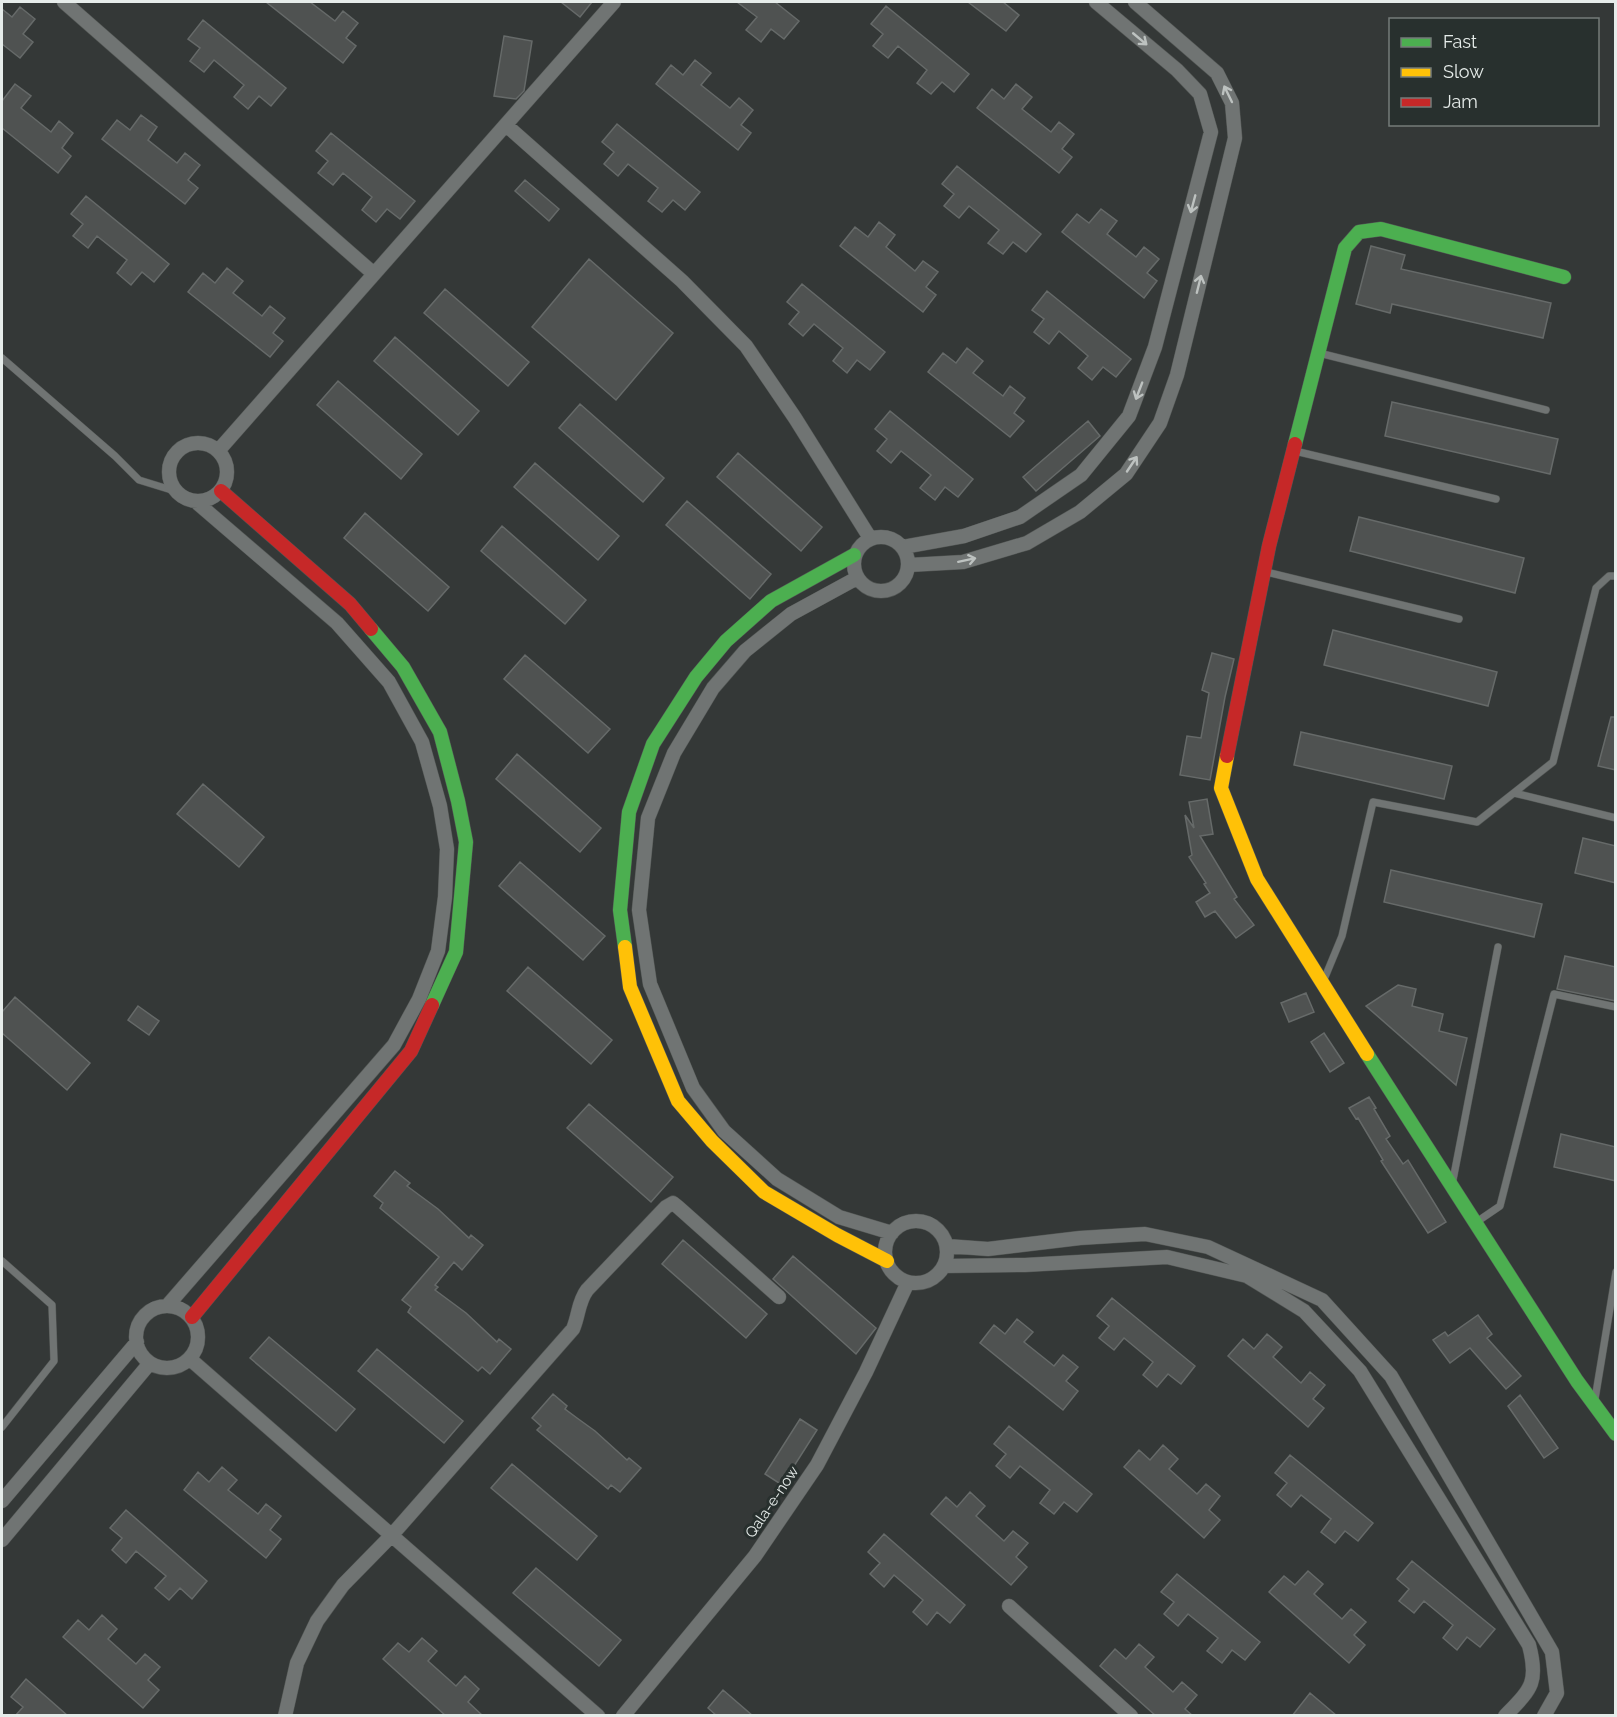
<svg xmlns="http://www.w3.org/2000/svg" width="1617" height="1717" font-family="Raleway,sans-serif">
<style>
.building{fill:#4f5251;stroke:#666a69;stroke-width:1.5}
.lines{fill:none;stroke-linecap:round;stroke-linejoin:round}
.lane-casing{stroke:#515553;stroke-width:8}
.street-casing{stroke:#515553;stroke-width:15}
.fast-casing{stroke:#515553;stroke-width:15}
.slow-casing{stroke:#515553;stroke-width:15}
.jam-casing{stroke:#515553;stroke-width:15}
.lane{stroke:#707473;stroke-width:7}
.street{stroke:#707473;stroke-width:14}
.fast{stroke:#4caf50;stroke-width:14}
.slow{stroke:#ffc107;stroke-width:14}
.jam{stroke:#c62828;stroke-width:14}
.oneway{stroke:#bdc2c0}
.labels{text-anchor:middle;dominant-baseline:central;stroke-width:6;stroke-linejoin:round;paint-order:stroke}
.street-label{font-size:15px;fill:#e6ecea;stroke:#28302e}
</style>
<rect width="100%" height="100%" fill="#343837"/>
<path class="building" d="M 266,2 L 310,2 L 335,21 L 343,11 L 358,23 L 346,38 L 356,46 L 343,63 Z
M 561,2 L 592,2 L 580,17 Z
M 737,2 L 775,2 L 799,21 L 784,39 L 771,29 L 761,42 L 746,30 L 757,17 Z
M 968,2 L 1003,2 L 1019,15 L 1006,31 Z
M 886,6 L 969,74 L 954,92 L 942,82 L 931,94 L 917,83 L 927,70 L 898,46 L 888,58 L 873,46 L 883,34 L 871,24 Z
M 20,7 L 35,19 L 23,34 L 33,42 L 20,58 L 2,44 L 2,9 L 12,17 Z
M 203,20 L 286,88 L 271,106 L 259,96 L 248,109 L 234,97 L 244,85 L 214,60 L 204,72 L 190,61 L 200,48 L 188,39 Z
M 504,36 L 532,41 L 524,91 L 516,99 L 494,96 Z
M 695,60 L 711,73 L 701,85 L 730,108 L 739,98 L 753,110 L 741,125 L 751,133 L 738,150 L 656,84 L 671,65 L 683,75 Z
M 15,84 L 31,96 L 21,108 L 51,132 L 59,121 L 73,133 L 62,148 L 71,156 L 58,173 L 2,128 L 2,101 Z
M 1016,84 L 1032,97 L 1022,109 L 1051,132 L 1059,122 L 1074,134 L 1062,149 L 1072,157 L 1059,173 L 977,108 L 992,89 L 1004,99 Z
M 141,115 L 157,127 L 148,140 L 177,163 L 185,153 L 200,165 L 188,180 L 198,188 L 185,204 L 102,139 L 117,120 L 130,130 Z
M 617,124 L 700,192 L 685,210 L 673,200 L 662,212 L 648,201 L 658,188 L 628,164 L 618,176 L 604,164 L 614,152 L 602,142 Z
M 331,133 L 415,201 L 400,219 L 387,209 L 376,222 L 362,210 L 372,197 L 343,173 L 333,185 L 318,173 L 328,161 L 316,151 Z
M 957,166 L 1041,234 L 1026,252 L 1013,242 L 1003,254 L 988,243 L 999,230 L 969,206 L 959,218 L 944,206 L 954,194 L 942,184 Z
M 525,180 L 559,209 L 549,221 L 515,191 Z
M 86,196 L 169,264 L 154,282 L 142,272 L 131,285 L 117,273 L 127,260 L 97,236 L 88,248 L 73,236 L 83,224 L 71,214 Z
M 1101,209 L 1117,221 L 1107,234 L 1136,257 L 1144,247 L 1159,259 L 1147,273 L 1157,281 L 1144,298 L 1062,232 L 1077,214 L 1089,223 Z
M 879,222 L 895,235 L 886,247 L 915,271 L 923,261 L 938,272 L 926,287 L 936,295 L 923,312 L 840,246 L 855,227 L 868,237 Z
M 1371,246 L 1405,255 L 1401,269 L 1551,303 L 1543,338 L 1392,304 L 1390,313 L 1356,304 Z
M 589,259 L 673,333 L 616,400 L 532,327 Z
M 227,268 L 243,281 L 233,293 L 262,316 L 270,306 L 285,318 L 273,333 L 283,341 L 270,357 L 188,292 L 203,273 L 215,283 Z
M 802,284 L 885,352 L 870,370 L 857,360 L 847,373 L 833,361 L 843,348 L 814,324 L 803,336 L 789,324 L 799,312 L 787,302 Z
M 445,289 L 529,362 L 508,386 L 424,313 Z
M 1047,291 L 1131,359 L 1116,377 L 1103,367 L 1092,380 L 1078,368 L 1088,356 L 1059,331 L 1049,344 L 1034,332 L 1044,319 L 1032,310 Z
M 395,337 L 479,411 L 458,435 L 374,361 Z
M 967,348 L 983,361 L 973,373 L 1003,396 L 1010,386 L 1025,398 L 1014,413 L 1024,421 L 1010,437 L 928,372 L 943,353 L 956,363 Z
M 338,381 L 422,454 L 401,479 L 317,405 Z
M 1392,402 L 1558,439 L 1550,474 L 1385,436 Z
M 580,404 L 664,478 L 643,502 L 559,428 Z
M 890,411 L 973,479 L 958,497 L 945,487 L 935,500 L 920,488 L 931,475 L 901,451 L 891,463 L 877,451 L 887,439 L 875,429 Z
M 1088,421 L 1100,436 L 1036,491 L 1023,477 Z
M 738,453 L 822,527 L 801,551 L 717,477 Z
M 535,463 L 619,536 L 598,560 L 514,487 Z
M 687,501 L 771,574 L 750,599 L 666,525 Z
M 365,513 L 449,587 L 428,611 L 344,538 Z
M 1359,517 L 1524,558 L 1515,593 L 1350,551 Z
M 502,526 L 586,600 L 565,624 L 481,551 Z
M 1333,630 L 1497,672 L 1488,706 L 1324,665 Z
M 1212,653 L 1234,659 L 1225,697 L 1210,780 L 1180,775 L 1187,736 L 1201,738 L 1209,693 L 1202,690 Z
M 525,655 L 610,729 L 588,753 L 504,679 Z
M 1611,717 L 1616,717 L 1616,770 L 1598,766 Z
M 1301,732 L 1452,766 L 1444,799 L 1294,765 Z
M 517,754 L 601,828 L 580,852 L 496,779 Z
M 203,784 L 264,837 L 239,867 L 177,814 Z
M 1207,799 L 1213,834 L 1200,836 L 1237,897 L 1234,899 L 1254,925 L 1236,938 L 1215,911 L 1205,917 L 1196,902 L 1210,893 L 1204,884 L 1206,883 L 1189,857 L 1192,855 L 1185,815 L 1194,828 L 1189,802 Z
M 1583,838 L 1616,846 L 1616,883 L 1575,873 Z
M 520,862 L 605,936 L 583,960 L 499,886 Z
M 1391,870 L 1542,904 L 1534,937 L 1384,902 Z
M 1565,956 L 1616,967 L 1616,1001 L 1557,989 Z
M 528,967 L 612,1040 L 591,1064 L 507,991 Z
M 1398,985 L 1416,989 L 1412,1006 L 1443,1014 L 1439,1031 L 1467,1038 L 1456,1085 L 1366,1006 Z
M 1306,993 L 1314,1012 L 1289,1022 L 1281,1003 Z
M 15,997 L 90,1063 L 67,1090 L 2,1033 L 2,1012 Z
M 138,1006 L 159,1021 L 149,1035 L 128,1020 Z
M 1324,1033 L 1344,1063 L 1330,1072 L 1311,1042 Z
M 1369,1097 L 1376,1108 L 1374,1109 L 1390,1136 L 1386,1139 L 1403,1164 L 1408,1160 L 1446,1222 L 1428,1233 L 1381,1161 L 1383,1160 L 1358,1118 L 1356,1119 L 1349,1108 Z
M 589,1104 L 673,1177 L 651,1202 L 567,1128 Z
M 1561,1134 L 1616,1147 L 1616,1181 L 1554,1167 Z
M 395,1171 L 410,1183 L 407,1186 L 438,1209 L 469,1238 L 471,1235 L 483,1245 L 462,1270 L 454,1262 L 435,1285 L 438,1287 L 435,1290 L 466,1313 L 497,1342 L 499,1339 L 511,1349 L 490,1374 L 482,1367 L 478,1371 L 408,1312 L 411,1307 L 402,1300 L 439,1257 L 380,1208 L 383,1203 L 374,1196 Z
M 683,1240 L 767,1314 L 746,1338 L 662,1264 Z
M 793,1256 L 876,1328 L 856,1354 L 773,1279 Z
M 1112,1298 L 1195,1366 L 1181,1384 L 1168,1374 L 1157,1387 L 1143,1375 L 1153,1362 L 1124,1338 L 1114,1350 L 1099,1338 L 1109,1326 L 1097,1316 Z
M 1478,1315 L 1492,1334 L 1487,1338 L 1521,1376 L 1506,1389 L 1470,1348 L 1450,1363 L 1433,1340 L 1445,1332 L 1448,1336 Z
M 1017,1319 L 1033,1332 L 1024,1342 L 1054,1366 L 1063,1355 L 1078,1367 L 1066,1381 L 1078,1391 L 1063,1410 L 980,1343 L 994,1325 L 1005,1334 Z
M 1267,1334 L 1282,1347 L 1273,1357 L 1301,1383 L 1310,1372 L 1325,1385 L 1313,1399 L 1324,1408 L 1308,1427 L 1228,1356 L 1243,1339 L 1254,1349 Z
M 269,1337 L 355,1409 L 336,1431 L 250,1358 Z
M 377,1349 L 463,1421 L 444,1443 L 358,1371 Z
M 553,1394 L 567,1406 L 565,1409 L 577,1418 L 595,1431 L 627,1460 L 629,1458 L 641,1468 L 620,1492 L 611,1485 L 608,1489 L 537,1430 L 541,1426 L 532,1418 Z
M 1520,1395 L 1558,1448 L 1544,1458 L 1508,1406 Z
M 800,1419 L 817,1430 L 782,1485 L 765,1474 Z
M 1009,1426 L 1092,1494 L 1077,1512 L 1064,1502 L 1054,1514 L 1040,1503 L 1050,1490 L 1020,1466 L 1010,1478 L 996,1466 L 1006,1454 L 994,1444 Z
M 1163,1445 L 1178,1459 L 1169,1469 L 1197,1494 L 1206,1484 L 1220,1496 L 1209,1510 L 1220,1520 L 1204,1538 L 1124,1467 L 1139,1450 L 1150,1460 Z
M 1290,1455 L 1373,1523 L 1358,1541 L 1345,1531 L 1335,1543 L 1321,1532 L 1331,1519 L 1301,1495 L 1291,1507 L 1277,1495 L 1287,1483 L 1275,1473 Z
M 512,1464 L 597,1536 L 577,1560 L 491,1488 Z
M 222,1467 L 237,1480 L 228,1490 L 258,1514 L 266,1504 L 281,1516 L 270,1530 L 281,1539 L 266,1558 L 184,1490 L 198,1472 L 209,1482 Z
M 970,1492 L 985,1506 L 976,1516 L 1004,1541 L 1013,1531 L 1028,1543 L 1016,1557 L 1027,1567 L 1011,1585 L 931,1514 L 946,1497 L 957,1507 Z
M 126,1510 L 207,1581 L 192,1599 L 180,1588 L 169,1600 L 155,1588 L 166,1576 L 136,1551 L 126,1563 L 112,1550 L 122,1538 L 110,1528 Z
M 884,1534 L 965,1605 L 950,1623 L 937,1612 L 927,1625 L 913,1612 L 923,1600 L 894,1575 L 884,1587 L 870,1574 L 880,1563 L 868,1552 Z
M 1412,1561 L 1495,1629 L 1480,1647 L 1467,1637 L 1457,1650 L 1443,1638 L 1453,1625 L 1424,1601 L 1414,1613 L 1399,1601 L 1409,1589 L 1397,1579 Z
M 536,1568 L 621,1640 L 599,1666 L 513,1593 Z
M 1308,1571 L 1323,1584 L 1314,1594 L 1342,1619 L 1351,1609 L 1366,1622 L 1354,1635 L 1365,1645 L 1349,1663 L 1269,1592 L 1284,1576 L 1295,1585 Z
M 1177,1574 L 1260,1642 L 1245,1660 L 1232,1650 L 1222,1663 L 1207,1651 L 1218,1638 L 1188,1614 L 1178,1626 L 1164,1614 L 1174,1602 L 1161,1592 Z
M 102,1615 L 117,1629 L 108,1639 L 136,1664 L 145,1654 L 160,1667 L 148,1680 L 159,1690 L 143,1708 L 63,1637 L 78,1620 L 89,1630 Z
M 422,1638 L 437,1651 L 428,1661 L 456,1686 L 465,1676 L 479,1689 L 468,1702 L 483,1716 L 446,1716 L 383,1659 L 398,1643 L 409,1652 Z
M 1139,1644 L 1154,1657 L 1145,1667 L 1173,1692 L 1182,1682 L 1197,1695 L 1185,1709 L 1193,1716 L 1156,1716 L 1100,1666 L 1115,1649 L 1126,1659 Z
M 26,1679 L 68,1716 L 15,1716 L 23,1707 L 11,1697 Z
M 723,1690 L 753,1716 L 717,1716 L 708,1708 Z
M 1310,1693 L 1337,1716 L 1292,1716 Z"/>
<g class="lines">
<g class="lane-casing">
<path id="lane" d="M 1319,353 L 1546,410
M 2,358 L 115,456 L 139,480 L 178,492
M 1295,451 L 1496,499
M 1266,572 L 1459,619
M 1514,793 L 1616,818
M 1323,982 L 1342,936 L 1373,802 L 1477,822 L 1553,762 L 1596,588 L 1609,576 L 1616,576
M 1453,1180 L 1498,947
M 1478,1221 L 1500,1206 L 1554,994 L 1616,1007
M 2,1261 L 52,1305 L 54,1361 L 2,1427
M 1595,1399 L 1616,1272"/>
</g>
<g class="street-casing">
<path id="street" d="M 64,2 L 374,274
M 506,125 L 682,281 L 746,346 L 795,418 L 870,538
M169 472a29 29 0 1 1 58 0a29 29 0 1 1-58 0Z
M 218,451 L 614,2
M854 564a27 27 0 1 1 54 0a27 27 0 1 1-54 0Z
M 903,547 L 964,536 L 1020,517 L 1081,475 L 1129,416 L 1155,347 L 1211,132 L 1200,94 L 1177,70 L 1096,2
M 909,565 L 963,562 L 1027,543 L 1080,512 L 1126,474 L 1160,423 L 1177,375 L 1235,138 L 1232,103 L 1217,73 L 1135,2
M 857,578 L 791,614 L 745,651 L 713,688 L 674,753 L 648,818 L 639,910 L 650,984 L 693,1088 L 724,1131 L 777,1179 L 839,1217 L 892,1233
M885 1252a31 31 0 1 1 62 0a31 31 0 1 1-62 0Z
M 947,1246 L 988,1249 L 1080,1238 L 1145,1234 L 1208,1247 L 1322,1300 L 1391,1376 L 1552,1652 L 1557,1693 L 1544,1716
M 944,1266 L 1025,1265 L 1167,1257 L 1247,1276 L 1304,1311 L 1360,1371 L 1529,1645 C 1539,1683 1531,1689 1505,1716
M136 1337a31 31 0 1 1 62 0a31 31 0 1 1-62 0Z
M 167,1306 L 394,1045 L 419,999 L 438,951 L 445,897 L 447,849 L 440,806 L 422,742 L 389,682 L 337,623 L 195,501
M 190,1359 L 598,1716
M 2,1501 L 137,1342
M 2,1540 L 150,1363
M 1009,1606 L 1131,1716
M 285,1716 L 297,1663 L 317,1621 L 343,1585 L 391,1536 L 573,1329 C 579,1315 578,1302 587,1290 L 666,1207 L 673,1203 L 678,1207 L 779,1297
M 623,1716 L 755,1556 L 817,1465 L 866,1372 L 908,1282"/>
</g>
<g class="fast-casing">
<path id="fast" d="M 1295,444 L 1345,248 L 1359,232 L 1381,229 L 1564,277
M 371,629 L 403,667 L 440,732 L 458,801 L 466,842 L 456,952 L 432,1005
M 625,947 L 620,910 L 629,812 L 653,744 L 696,677 L 726,641 L 771,601 L 854,555
M 1367,1054 L 1577,1381 L 1616,1434"/>
</g>
<g class="slow-casing">
<path id="slow" d="M 1227,756 L 1221,788 L 1257,879 L 1367,1054
M 625,947 L 630,987 L 678,1101 L 712,1141 L 764,1192 L 837,1235 L 887,1261"/>
</g>
<g class="jam-casing">
<path id="jam" d="M 221,491 L 350,604 L 371,629
M 1227,756 L 1269,546 L 1295,444
M 192,1317 L 411,1051 L 432,1005"/>
</g>
<use href="#lane" class="lane"/>
<use href="#street" class="street"/>
<use href="#fast" class="fast"/>
<use href="#slow" class="slow"/>
<use href="#jam" class="jam"/>
</g>
<defs><path id="oneway-shaft" d="M-6 0H5M1.5-3L5.5 0L1.5 3" fill="none" stroke-width="1.6" stroke-linecap="round" stroke-linejoin="round" transform="scale(1.5)"/></defs>
<g class="oneway">
<use href="#oneway-shaft" transform="translate(1140 39) rotate(40)"/>
<use href="#oneway-shaft" transform="translate(1228 94) rotate(-116)"/>
<use href="#oneway-shaft" transform="translate(1193 204) rotate(105)"/>
<use href="#oneway-shaft" transform="translate(1199 284) rotate(-76)"/>
<use href="#oneway-shaft" transform="translate(1139 391) rotate(111)"/>
<use href="#oneway-shaft" transform="translate(1132 464) rotate(-56)"/>
<use href="#oneway-shaft" transform="translate(967 560) rotate(-12)"/>
</g>
<g class="labels">
<g class="street-label">
<text transform="translate(772 1502) rotate(-56)">Qala-e-now</text>
</g>
</g>
<rect width="1617" height="1717" fill="none" stroke="#e6ecea" stroke-width="6"/>
<rect x="1389" y="18" width="210" height="108" fill="#28302e" stroke="#747b79" stroke-width="1.5"/>
<rect x="1401" y="38" width="30" height="9" fill="#4caf50" stroke="#747b79" stroke-width="1.5"/>
<text x="1443" y="48" font-size="18" fill="#e6ecea">Fast</text>
<rect x="1401" y="68" width="30" height="9" fill="#ffc107" stroke="#747b79" stroke-width="1.5"/>
<text x="1443" y="78" font-size="18" fill="#e6ecea">Slow</text>
<rect x="1401" y="98" width="30" height="9" fill="#c62828" stroke="#747b79" stroke-width="1.5"/>
<text x="1443" y="108" font-size="18" fill="#e6ecea">Jam</text>
</svg>
